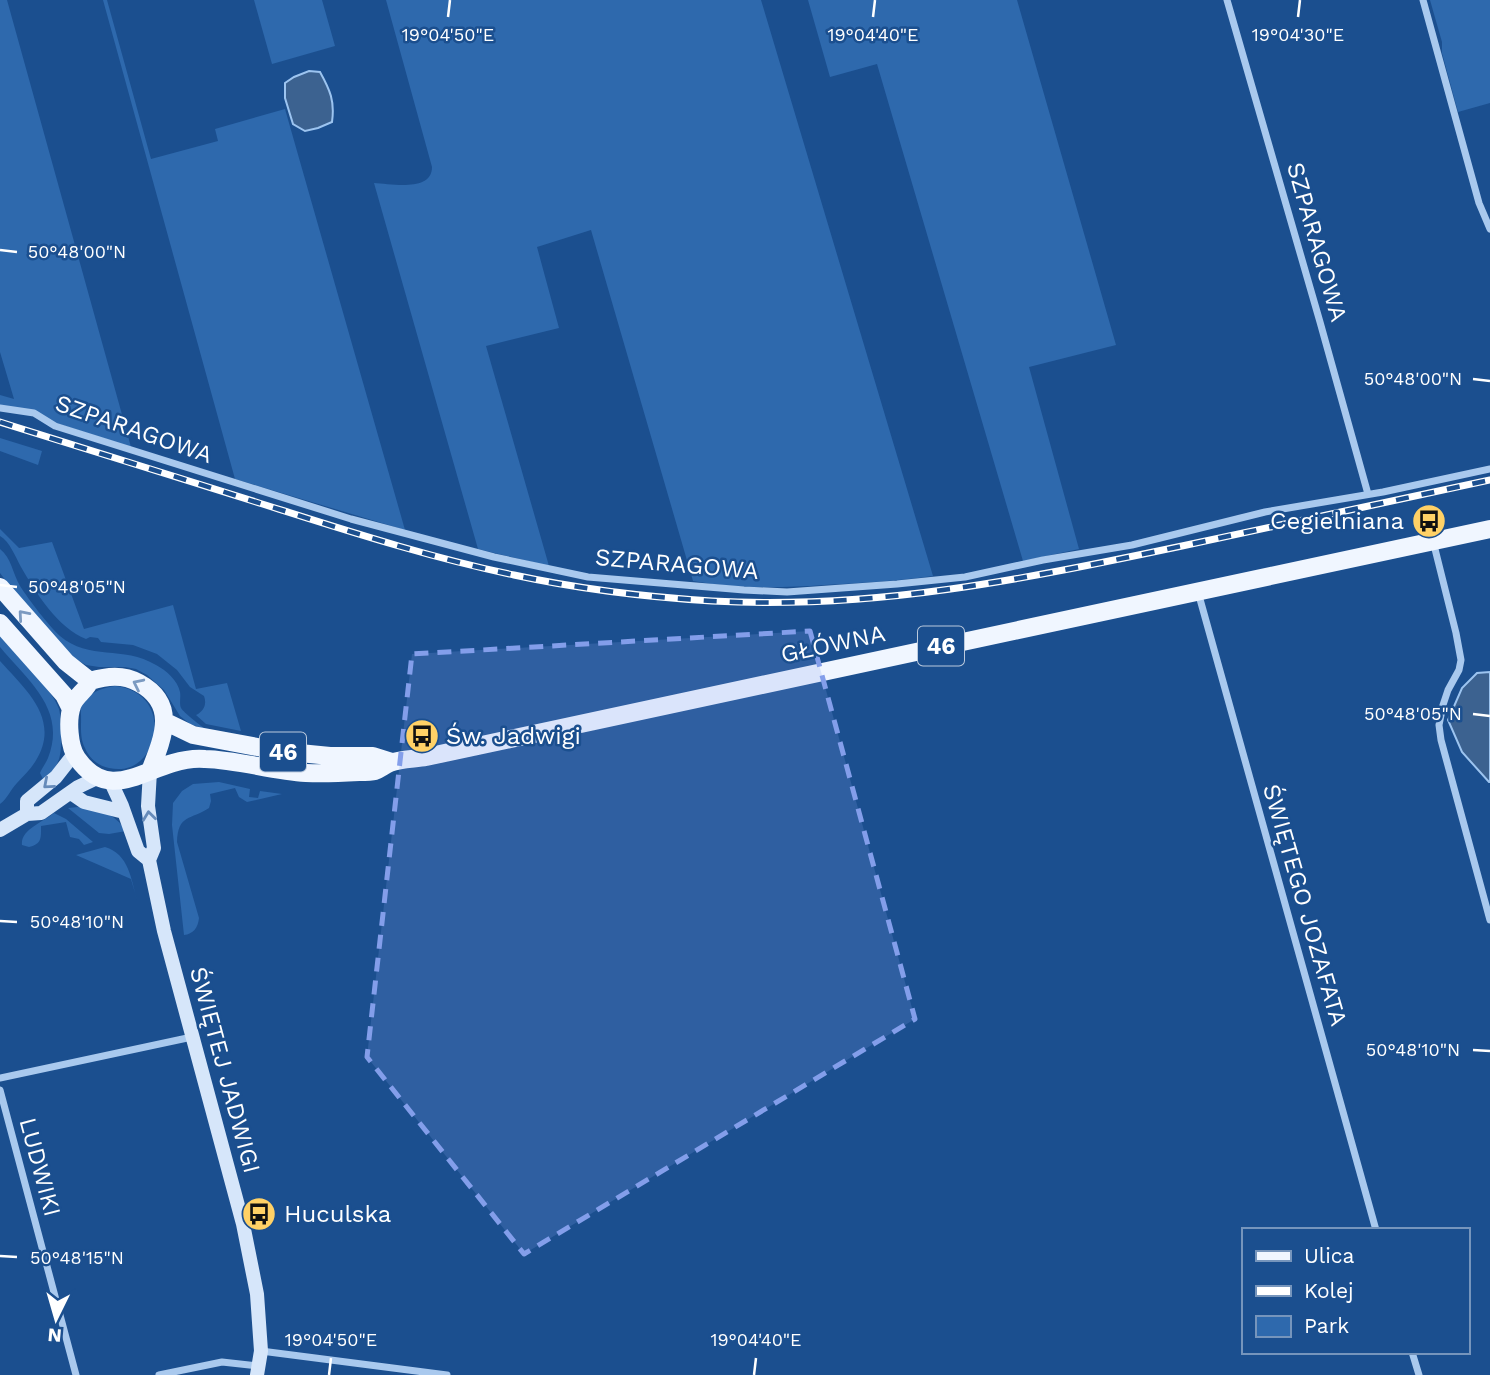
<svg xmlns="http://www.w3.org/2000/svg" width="1490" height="1375" font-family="'Work Sans',sans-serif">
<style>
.green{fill:#2e69ad}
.water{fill:#3c6290;stroke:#9cc4f0;stroke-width:2}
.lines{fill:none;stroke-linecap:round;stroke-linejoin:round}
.street{stroke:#a9c9ee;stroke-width:7}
.secondary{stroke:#d6e6fa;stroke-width:14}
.primary{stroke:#f0f6ff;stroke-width:18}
.rail-casing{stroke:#fff;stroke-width:7}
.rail{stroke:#1b4f8f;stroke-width:4.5;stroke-dasharray:13;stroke-linecap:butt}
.oneway{stroke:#7b9ac1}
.oneway2{stroke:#668bba}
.marked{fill:#839eea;fill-opacity:0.2;stroke:#839eea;stroke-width:5;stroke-dasharray:14 9;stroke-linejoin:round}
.ticks{fill:none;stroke:#fff;stroke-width:2.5}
.labels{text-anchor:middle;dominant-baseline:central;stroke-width:5;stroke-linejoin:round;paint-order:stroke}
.shield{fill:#1b4f8f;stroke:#bbcadd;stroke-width:2}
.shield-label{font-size:23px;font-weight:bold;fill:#fff}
.street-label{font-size:24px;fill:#fff;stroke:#1b4f8f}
.poi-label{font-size:24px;fill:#fff;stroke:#1b4f8f;text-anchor:start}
.ticks-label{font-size:18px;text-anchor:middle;fill:#fff;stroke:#1b4f8f;stroke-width:5;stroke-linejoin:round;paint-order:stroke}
</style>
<rect width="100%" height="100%" fill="#1b4f8f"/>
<path class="green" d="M 0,0 L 7,0 L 131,447 L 0,405 L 0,395 L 14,399 L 0,352 Z
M 103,0 L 107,0 L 151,159 L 218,141 L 215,129 L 285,109 L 405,530 L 235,479 Z
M 254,0 L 322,0 L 335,46 L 272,64 Z
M 386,0 L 761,0 L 933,576 C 897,581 861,583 824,585 C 781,588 736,589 693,581 L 591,230 L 537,247 L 559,328 L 486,346 L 549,566 L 478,549 L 374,183 C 392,184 432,192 432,167 Z
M 808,0 L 1017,0 L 1116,345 L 1029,367 L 1079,549 L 1023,561 L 877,64 L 830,77 Z
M 1430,0 L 1490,0 L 1490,103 L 1458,112 L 1442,53 L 1442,42 Z
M 0,438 L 42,451 L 38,465 L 0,451 Z
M 0,529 L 19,548 L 52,542 L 84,629 L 173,605 L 196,689 L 227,683 L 241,731 L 206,724 L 196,715 C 204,711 207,704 204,696 L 190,687 L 177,670 L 157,654 L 133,645 L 101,642 L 98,638 L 90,637 L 86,639 C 59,629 35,592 21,567 C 15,556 10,542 0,536 Z
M 0,549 C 11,557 13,574 20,586 C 29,600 48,625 60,636 C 89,661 123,645 156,665 C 166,670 178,681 180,692 C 181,697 179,703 181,708 C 184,713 199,724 205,729 L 190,724 L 180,716 L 164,690 L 147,675 L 136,669 L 125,667 L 99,667 L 86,665 L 72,657 L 12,589 L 0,573 Z
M 0,636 C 15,654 52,688 59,709 C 61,716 60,724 61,731 C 61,757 62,761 44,781 L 40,773 C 42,768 46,763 48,758 C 67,709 28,681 0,647 Z
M 0,661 C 26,690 62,720 35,762 C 30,770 23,776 17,783 C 10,790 8,798 0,804 Z
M 115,686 C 177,692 160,780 109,768 C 98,766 89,758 85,748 C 78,735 83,719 80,705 C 90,693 100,688 115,686 Z
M 219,782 L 250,789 L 249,797 L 258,798 L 260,791 L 282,794 L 247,802 L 239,797 L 235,788 L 210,794 L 211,801 L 209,808 C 191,820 178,814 177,842 L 199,918 C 198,928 193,934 184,935 L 172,825 L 173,803 L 182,791 L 193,784 Z
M 78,807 C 98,809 115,813 126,831 L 109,834 L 99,833 L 68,808 Z
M 54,813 L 66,819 L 93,842 L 84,845 L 79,839 L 70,837 L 66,822 L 41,826 C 41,838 42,844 29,847 L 22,845 C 20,830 43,822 54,813 Z
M 105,847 C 129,854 131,879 137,900 L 131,879 L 76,855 Z"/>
<path class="water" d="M 309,71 L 320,72 C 330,90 335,101 332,122 L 318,128 L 305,131 L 293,124 L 285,98 L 285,83 L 294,77 Z
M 1490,672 L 1490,782 L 1489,782 L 1462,752 L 1448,720 L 1462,688 L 1477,673 Z"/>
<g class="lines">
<path class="street" d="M 1227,0 L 1320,322 L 1368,494
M 1423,0 L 1479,203 L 1490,229
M 0,408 L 34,413 L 55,426 L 351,519 L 494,557 L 588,577 L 744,590 L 787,592 L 897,584 L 965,577 L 1043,560 L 1132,545 L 1265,512 L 1383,492 L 1490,469
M 1433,541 L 1456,633 L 1461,660 L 1459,670 L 1448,690 L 1443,705 L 1439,725 L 1441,740 L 1490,920
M 1198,592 L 1376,1230
M 0,1078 L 192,1037
M 0,1090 L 76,1375
M 261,1351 L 447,1375
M 1412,1352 L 1419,1375
M 159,1375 L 222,1362 L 259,1366"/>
<path class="secondary" d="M 110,780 L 122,806 L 138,851 L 149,860 L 164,931 L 243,1224 L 257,1294 L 261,1351 L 257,1375
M 71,793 L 84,802 L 124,812
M 27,814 L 27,801 L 56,777 L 74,754
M 0,830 L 27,814 L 41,813 L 78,787 L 99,777
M 149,860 L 154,848 L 148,806 L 150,771"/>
<path class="primary" d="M 0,587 L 66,662 L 90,681
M 0,623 L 64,695 L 71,709
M 164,721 L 193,735 L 279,751 L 330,756 L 373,756 L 392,762
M 150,771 C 163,738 178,704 139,683 C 123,674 107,676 90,681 C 86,691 75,696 72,706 C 67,720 69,747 77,758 C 106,800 138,773 173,763 C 183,760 194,758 205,759 C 239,760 272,771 306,773 C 324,774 342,773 359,772 C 364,772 371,772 375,771 C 380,769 385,765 390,763 C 400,759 415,759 426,757 L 1490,529"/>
<g class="rail-casing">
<path id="rail" d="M 0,422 C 85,449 171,475 256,502 C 342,529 427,557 514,575 C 579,589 646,597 712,601 C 875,610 1024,579 1182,546 C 1285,524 1387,502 1490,480"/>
</g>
<use href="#rail" class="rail"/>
</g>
<defs><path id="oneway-chevron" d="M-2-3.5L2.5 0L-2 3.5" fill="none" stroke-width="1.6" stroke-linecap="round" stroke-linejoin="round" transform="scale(1.75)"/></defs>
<g class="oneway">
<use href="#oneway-chevron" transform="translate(23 615) rotate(-131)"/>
<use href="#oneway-chevron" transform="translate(138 684) rotate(-154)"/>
</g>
<g class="oneway2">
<use href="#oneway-chevron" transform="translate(48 784) rotate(139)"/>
<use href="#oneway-chevron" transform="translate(149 816) rotate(-97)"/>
</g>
<path class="marked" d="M 810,631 L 915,1019 L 524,1254 L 367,1057 L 412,654 Z"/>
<path class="ticks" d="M 448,17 L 450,0M 873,17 L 875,0M 1298,17 L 1300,0M 0,250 L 17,252M 1473,379 L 1490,381M 0,585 L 17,587M 1473,714 L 1490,716M 0,921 L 17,922M 1473,1050 L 1490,1051M 0,1256 L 17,1257M 329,1375 L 331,1358M 754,1375 L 756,1358"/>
<defs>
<g id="bus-disc" transform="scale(1.75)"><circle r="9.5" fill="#ffd166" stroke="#1b4f8f"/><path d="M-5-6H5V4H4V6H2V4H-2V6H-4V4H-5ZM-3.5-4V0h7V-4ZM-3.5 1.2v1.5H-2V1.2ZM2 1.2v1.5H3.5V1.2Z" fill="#111"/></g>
</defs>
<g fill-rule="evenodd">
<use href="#bus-disc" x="1429" y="521"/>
<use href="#bus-disc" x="422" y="736"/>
<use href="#bus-disc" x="259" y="1214"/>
</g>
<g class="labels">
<g class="shield">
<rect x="918" y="626.5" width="46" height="39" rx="5"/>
<rect x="260" y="732.5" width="46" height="39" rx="5"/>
</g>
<g class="shield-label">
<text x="941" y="646">46</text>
<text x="283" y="752">46</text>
</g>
<g class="street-label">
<text transform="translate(1317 242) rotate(74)">SZPARAGOWA</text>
<text transform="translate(134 429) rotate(19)">SZPARAGOWA</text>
<text transform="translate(677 564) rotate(5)">SZPARAGOWA</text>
<text transform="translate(833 644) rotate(-12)">GŁÓWNA</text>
<text transform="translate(1305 905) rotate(74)">ŚWIĘTEGO JOZAFATA</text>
<text transform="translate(225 1070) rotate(75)">ŚWIĘTEJ JADWIGI</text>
<text transform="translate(40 1167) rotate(75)">LUDWIKI</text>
</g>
<g class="poi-label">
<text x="1404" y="521" text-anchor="end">Cegielniana</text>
<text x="446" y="736">Św. Jadwigi</text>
<text x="284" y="1214">Huculska</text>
</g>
</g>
<g class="ticks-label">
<text x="448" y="41">19°04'50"E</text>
<text x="873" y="41">19°04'40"E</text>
<text x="1298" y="41">19°04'30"E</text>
<text x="77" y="258">50°48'00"N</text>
<text x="1413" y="385">50°48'00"N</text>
<text x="77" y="593">50°48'05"N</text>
<text x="1413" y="720">50°48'05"N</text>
<text x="77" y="928">50°48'10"N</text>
<text x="1413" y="1056">50°48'10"N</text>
<text x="77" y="1264">50°48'15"N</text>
<text x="331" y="1346">19°04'50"E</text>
<text x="756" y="1346">19°04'40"E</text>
</g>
<rect x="1242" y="1228" width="228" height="126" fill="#1b4f8f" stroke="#7695bc" stroke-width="2"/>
<rect x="1256" y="1251" width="35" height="10" fill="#f0f6ff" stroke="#7695bc" stroke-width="2"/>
<text x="1304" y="1263" font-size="21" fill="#ffffff">Ulica</text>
<rect x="1256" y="1286" width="35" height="10" fill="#ffffff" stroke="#7695bc" stroke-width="2"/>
<text x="1304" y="1298" font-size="21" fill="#ffffff">Kolej</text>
<rect x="1256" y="1316" width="35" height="21" fill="#2e69ad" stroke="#7695bc" stroke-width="2"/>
<text x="1304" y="1333" font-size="21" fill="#ffffff">Park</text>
<g transform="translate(56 1319) rotate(185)" stroke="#1b4f8f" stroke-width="5" paint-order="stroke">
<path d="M0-5L12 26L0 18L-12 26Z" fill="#ffffff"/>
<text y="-10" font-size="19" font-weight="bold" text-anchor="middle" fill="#ffffff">N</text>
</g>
</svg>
